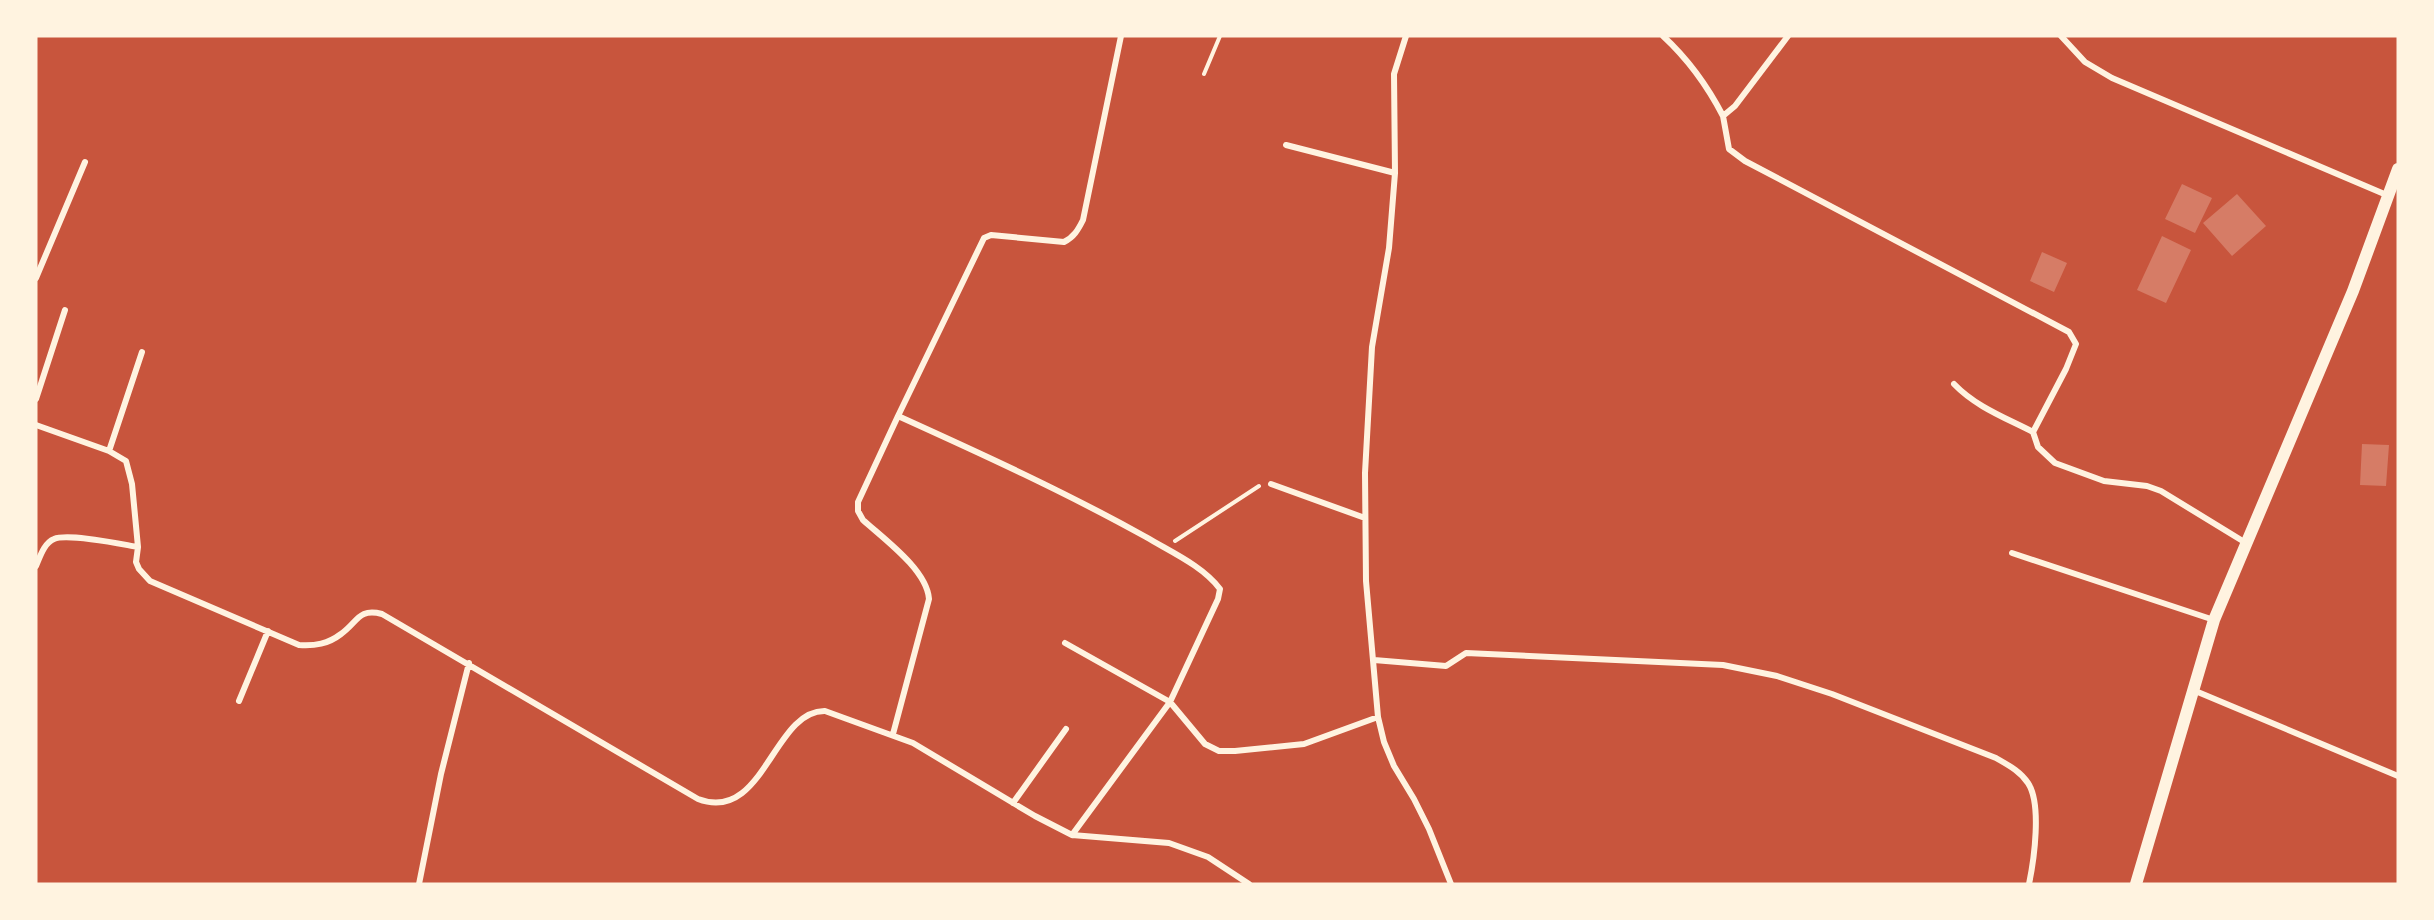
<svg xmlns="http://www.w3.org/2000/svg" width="2434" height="920" font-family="'Roboto Condensed',sans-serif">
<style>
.building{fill:#d67c66}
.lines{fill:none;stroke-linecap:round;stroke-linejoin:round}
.path{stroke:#fff3e0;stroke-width:4}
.minor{stroke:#fff3e0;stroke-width:6}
.secondary{stroke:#fff3e0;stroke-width:12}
</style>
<rect width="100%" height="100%" fill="#c8553d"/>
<path class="building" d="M 2182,184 L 2212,198 L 2195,233 L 2165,219 Z
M 2237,194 L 2266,226 L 2232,256 L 2203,223 Z
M 2162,236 L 2191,250 L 2166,303 L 2137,290 Z
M 2042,252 L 2067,263 L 2054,292 L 2030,281 Z
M 2362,444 L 2389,445 L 2386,486 L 2360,485 Z"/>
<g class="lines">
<path class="path" d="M 1204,74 L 1220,36
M 1175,541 L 1259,486"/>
<path class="minor" d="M 1406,36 L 1394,74 L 1395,173 L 1389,248 L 1372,347 L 1365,473 L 1366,581 L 1378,717 L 1384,742 L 1394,766 L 1414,799 L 1429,829 L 1451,884
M 1663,36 C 1689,60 1707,85 1723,116
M 1788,36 L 1735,106 L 1723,116 L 1729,149 L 1745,161 L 2069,332 L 2076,344 L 2066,369 L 2033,432 L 2038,447 L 2055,463 L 2104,481 L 2147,486 L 2161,491 L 2246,543
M 2061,36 L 2085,62 L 2112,78 L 2389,196
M 1286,145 L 1395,173
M 36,278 L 85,162
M 1954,384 C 1976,407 2006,418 2033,432
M 36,399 L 65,310
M 36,425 L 109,451 L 126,461 L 132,484 L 138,547 L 136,562 L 139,569 L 150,581 L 299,645 C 315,646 328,644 341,634 C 358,622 358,608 382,614 L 698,799 C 764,824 773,710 825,711 L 913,743 L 1035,816 L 1072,835 L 1169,843 L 1208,857 L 1249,884
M 109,451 L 142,352
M 1271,484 L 1365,518
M 2012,553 L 2214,620
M 36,566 C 40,557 44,543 54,539 C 68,533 120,544 138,547
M 1065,643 L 1170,702 L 1205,744 L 1219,751 L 1235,751 L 1304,744 L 1378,717
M 1374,660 L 1446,666 L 1466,653 L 1723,665 L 1777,676 L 1832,694 L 1996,758 C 2008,765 2020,771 2028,783 C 2042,804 2034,860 2029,884
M 2193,690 L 2398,776
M 239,701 L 268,631
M 893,734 L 929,599 C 927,570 884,539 863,520 L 858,511 L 858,502 L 898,416
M 1013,803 L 1066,729
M 1072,835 L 1170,702 L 1218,599 L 1220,589 C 1203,566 1171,552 1146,537 C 1065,492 982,454 898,416 L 984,238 L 991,235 L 1064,242 C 1074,237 1078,230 1083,220 L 1121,36
M 419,884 L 441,774 L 469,663"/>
<path class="secondary" d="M 2136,884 L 2214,620 L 2353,291 L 2398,169"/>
</g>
<rect width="2434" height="920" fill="none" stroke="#fff3e0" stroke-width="75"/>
</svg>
